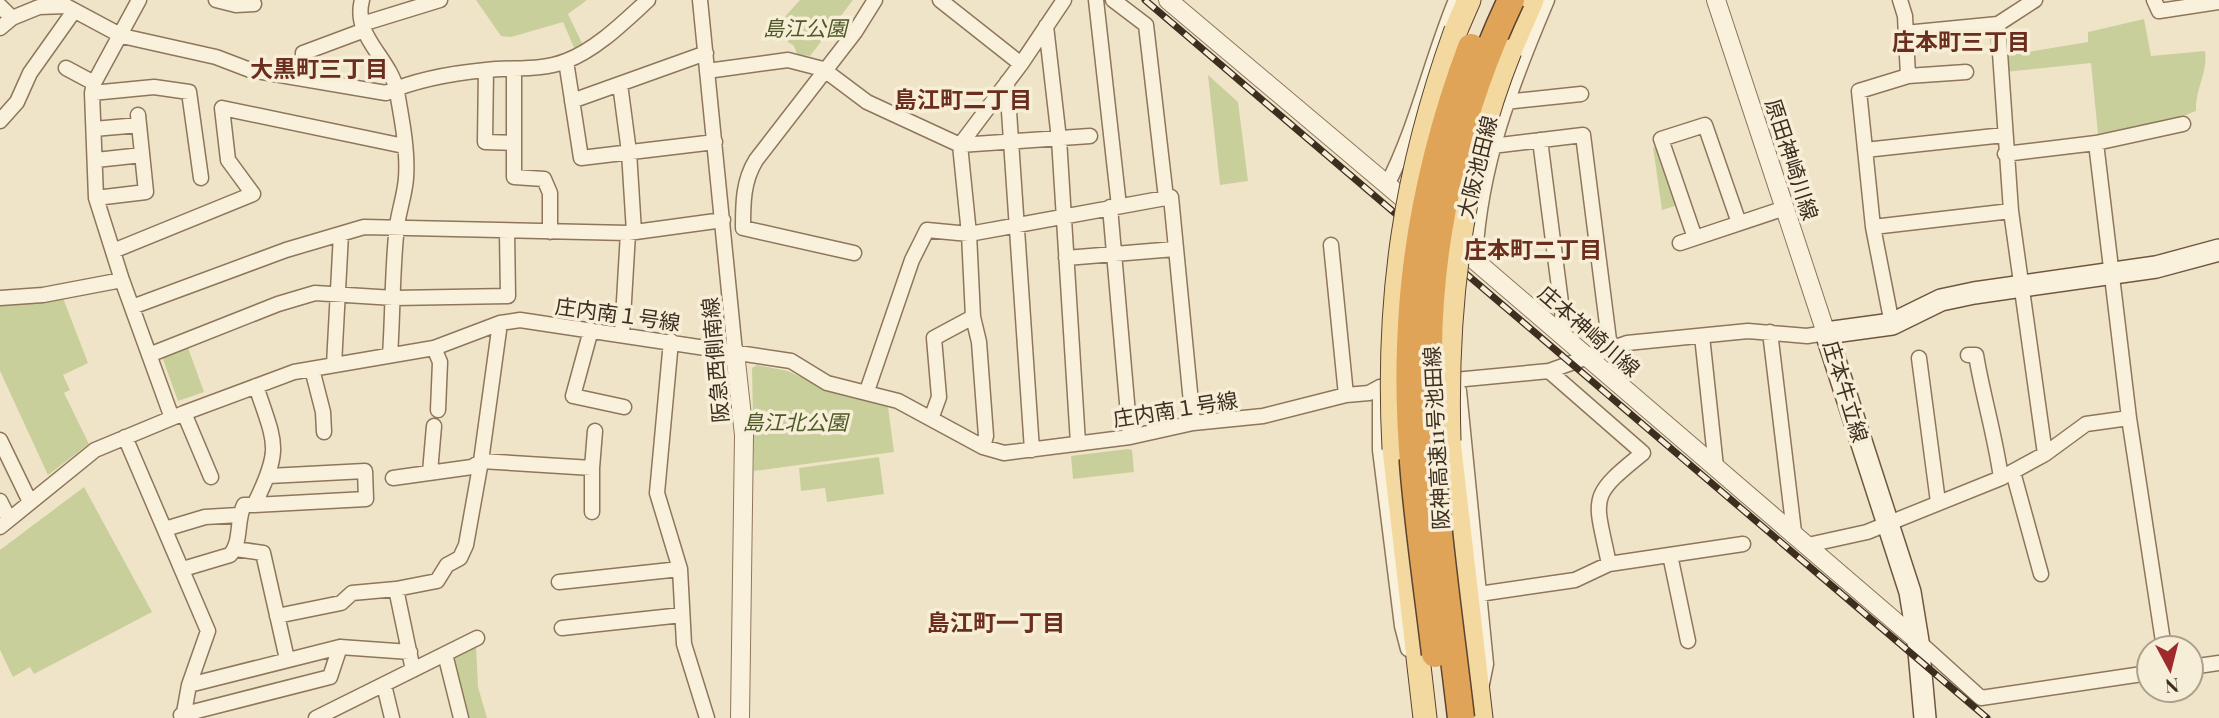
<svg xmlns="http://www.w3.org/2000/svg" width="2219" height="718" font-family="'Playfair Display','Noto Sans JP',serif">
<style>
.green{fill:#c9cf9b}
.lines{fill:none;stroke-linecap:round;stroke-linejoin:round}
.minor-casing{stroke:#8d765c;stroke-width:17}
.tertiary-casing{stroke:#8d765c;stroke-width:20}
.secondary-casing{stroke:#6f573f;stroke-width:24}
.primary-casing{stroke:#5b4430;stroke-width:25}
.minor{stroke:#faf1dc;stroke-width:14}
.tertiary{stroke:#faf1dc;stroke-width:18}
.secondary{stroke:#faf1dc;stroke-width:21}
.primary{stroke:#f3d9a0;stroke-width:23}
.rail-casing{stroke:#3d2e20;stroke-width:7}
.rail{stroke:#f7eed8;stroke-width:4.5;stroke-dasharray:13;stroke-linecap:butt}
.primary-bridge-casing{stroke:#5b4430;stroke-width:25;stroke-linecap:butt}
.motorway-bridge-casing{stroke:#5b4430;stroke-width:29;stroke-linecap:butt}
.primary-bridge{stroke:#f3d9a0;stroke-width:23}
.motorway-bridge{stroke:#e0a458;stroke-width:26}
.labels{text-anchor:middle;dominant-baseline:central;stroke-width:7;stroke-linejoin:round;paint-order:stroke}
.park-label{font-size:21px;font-style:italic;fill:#4d5a26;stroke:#f7eed8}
.street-label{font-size:21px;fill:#3d2e20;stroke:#f7eed8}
.neighbourhood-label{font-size:23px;font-weight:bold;fill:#6b2e1e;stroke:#f7eed8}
</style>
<rect width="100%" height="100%" fill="#f0e4c8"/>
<path class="green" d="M 476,0 L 587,0 L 568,14 L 583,45 L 575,50 L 563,22 L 511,37 L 501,36 Z
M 800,0 L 853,0 L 810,56 L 797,54 L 794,46 L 775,33 L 783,26 L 781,21 Z
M 2144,19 L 2151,56 L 2205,51 C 2208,74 2195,88 2196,111 L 2173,120 L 2098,134 L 2091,63 L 2005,72 L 2003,56 L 2088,42 L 2088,32 Z
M 1208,75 L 1238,102 L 1248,181 L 1220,185 Z
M 1653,147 L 1660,150 L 1678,205 L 1662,210 Z
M 63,298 L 88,363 L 63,375 L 70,390 L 64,393 L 89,444 L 48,475 L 0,371 L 0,306 Z
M 187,345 L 204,392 L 178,401 L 161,354 Z
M 757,365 L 788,371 L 837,394 L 888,407 L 894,452 L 754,471 L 752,368 Z
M 1128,449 L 1132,450 L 1134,472 L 1073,479 L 1071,456 Z
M 879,457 L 884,494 L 827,502 L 825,488 L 801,491 L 799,468 Z
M 84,487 L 152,612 L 34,674 L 30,667 L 13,677 L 0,650 L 0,550 Z
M 476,646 L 478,687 L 487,718 L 465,718 L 452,665 L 454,658 Z"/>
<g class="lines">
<g class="minor-casing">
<path id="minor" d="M 216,0 L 236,5 L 254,4
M 362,0 C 352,37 391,58 397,92 C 402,120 408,151 406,178 C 405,194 399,210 397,226 C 392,269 393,313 390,355
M 700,0 L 735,352
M 940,0 L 1021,64
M 1096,0 L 1119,206
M 1113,0 L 1146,25 L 1166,198
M 2154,0 L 2159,11 L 2219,2
M 0,6 L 12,18
M 362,24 L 440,0
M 1998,24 L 2011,211 L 2045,454
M 1046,26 L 1059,139 L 1078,443
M 0,28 L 12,18 L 39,7 L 66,6 L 122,36 L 216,57 L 250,70 L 386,93 C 415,80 454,73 486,70 C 512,67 541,71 566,61 C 596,50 625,21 648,0
M 1905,33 L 1998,24 L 2035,0
M 566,61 L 581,158 L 715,142
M 66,68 L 94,83 L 139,0
M 514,69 L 514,177 L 544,179 L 550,193 L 550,232
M 486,70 L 485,142 L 514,143
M 707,71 L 788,60 L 823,69 L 867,102 L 960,145 L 1090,136
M 1908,76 L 1966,72
M 301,77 L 303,53 L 362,31
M 1007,82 L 1032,450
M 94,83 L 92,93 L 154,87 L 189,92 L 201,178
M 620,84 L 629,152 L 634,232
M 92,93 L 96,198 L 122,280
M 572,101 L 706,53
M 1505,102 L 1581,94
M 0,121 L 17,102 L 30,73 L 74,11
M 94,129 L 139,125
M 1540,140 L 1564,326 L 1561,335
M 2096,143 L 2129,418 L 2164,648
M 1492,146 L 1583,135 L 1610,348
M 1865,150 L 2004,135
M 2005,154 L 2096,143 L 2183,124
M 96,160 L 142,155
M 1387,185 C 1417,127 1431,60 1456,0
M 96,198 L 146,192 L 138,115
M 1110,207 L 1130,437
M 1873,227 L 2011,211
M 1695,238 L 1661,139 L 1705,125 L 1739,223
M 1680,243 L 1785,208
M 1331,245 L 1346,395
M 113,251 L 253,194 L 228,160 L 222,108 L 404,146
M 854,253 L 743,228 C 743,203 743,181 756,160 L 855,32 L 875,0
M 1066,258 L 1175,249
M 1475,261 C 1479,167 1511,85 1547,0
M 0,298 L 43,295 L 122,280 L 172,418
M 132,307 L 286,250 L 364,227 L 628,233 L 723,220
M 973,317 L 979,342 L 986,436 L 983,447
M 1892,324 L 1873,227 L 1859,91 L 1908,76 L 1905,16 L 1900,0
M 591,330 L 573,396 L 624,407
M 1770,332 L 1794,532
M 622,335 L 628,233
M 1702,336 L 1716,467
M 671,341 L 657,493 L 680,569 L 684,644 L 707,718
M 434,348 L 440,362 L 438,410
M 149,355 L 278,304 L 315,293 L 394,298 L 508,296 L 507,232
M 1968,355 L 1976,355 C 1983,397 1995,435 2001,478
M 1919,358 L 1938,502
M 334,365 L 341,234
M 312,369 L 323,412 L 324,432
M 1549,371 L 1627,343 L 1748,331 L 1807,336 L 1826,333
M 1444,381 L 1549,371 L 1643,453 C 1587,498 1595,496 1609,564 L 1575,580 L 1479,594
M 1380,387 L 1380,450 L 1402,626 L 1408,649
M 867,391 L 912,260 L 927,230 L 969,234 L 1171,197 L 1193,423
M 1459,391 L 1486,664 L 1482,684
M 184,413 L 211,477
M 931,419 L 939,397 L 934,338 L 973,317 L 969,234 L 960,145 L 1021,64 L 1064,0
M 125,437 L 208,631 L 189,685 L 183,718
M 0,440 L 30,502
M 592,468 L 592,512
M 430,472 L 434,426
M 2013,472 L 2041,574
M 393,478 L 472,467 L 481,461 L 592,468 L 595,431
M 0,501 L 9,519
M 254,505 L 366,499 L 365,471 L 269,476
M 0,527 L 95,450 L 184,413 L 294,372 L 434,348 L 500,323 L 520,320 L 791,361 L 827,383 L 898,401 L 983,447 L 1004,453 L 1130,437 L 1193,423 L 1263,416 L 1346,395 L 1369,393 L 1380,387 L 1399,385
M 165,529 L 205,517 L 239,515
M 1808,545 L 1867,532 L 2001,478 L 2045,454 L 2086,424 L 2129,418
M 236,549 L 263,553 L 287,659
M 1670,555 L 1688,641
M 1609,564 L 1743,544
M 183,569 L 230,555 C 242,542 236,521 244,505 L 254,505 C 283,447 275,444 256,386
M 559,582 L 680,569
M 277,616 L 341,603 L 352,593 L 396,589
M 562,628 L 682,615
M 1918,641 L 1981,698 L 2149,673
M 445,654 L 461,718
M 2191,667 L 2219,663
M 413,670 L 396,589 L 437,581 L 447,565 L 460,558 L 466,545 L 481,461 L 500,323
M 189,685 L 340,647 L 410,652
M 384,685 L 392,718
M 181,715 L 330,677 L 340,647
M 316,718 L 477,638"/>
</g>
<g class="tertiary-casing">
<path id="tertiary" d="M 1168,0 L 1417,210
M 1716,0 L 1826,333
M 1451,240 L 1918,641
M 735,352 L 744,435 L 740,718"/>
</g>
<g class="secondary-casing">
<path id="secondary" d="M 1925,718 L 1918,641 L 1910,592 L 1826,333 L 1892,324 L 1941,300 L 1974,293 L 2156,267 L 2219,250"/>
</g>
<g class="primary-casing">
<path id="primary" d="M 1456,30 L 1469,0
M 1510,51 L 1532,0
M 1449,441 L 1481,718
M 1394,449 L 1425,718"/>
</g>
<use href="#minor" class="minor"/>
<use href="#tertiary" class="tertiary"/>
<use href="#secondary" class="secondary"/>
<use href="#primary" class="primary"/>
<g class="rail-casing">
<path id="rail" d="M 1145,0 L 1987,718"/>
</g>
<use href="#rail" class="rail"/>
<g class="primary-bridge-casing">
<path id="primary-bridge" d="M 1449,441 C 1445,308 1460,175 1510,51
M 1394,449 C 1386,298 1405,172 1456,30"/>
</g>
<g class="motorway-bridge-casing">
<path id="motorway-bridge" d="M 1435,654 C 1423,552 1406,450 1410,347 C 1413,244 1435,143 1471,47
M 1461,718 C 1447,596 1427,472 1429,349 C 1430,230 1460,107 1511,0"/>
</g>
<use href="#primary-bridge" class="primary-bridge"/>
<use href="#motorway-bridge" class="motorway-bridge"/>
</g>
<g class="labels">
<g class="park-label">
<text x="805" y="27">島江公園</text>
<text x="795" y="421">島江北公園</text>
</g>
<g class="street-label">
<text transform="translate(1793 159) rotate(72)">原田神崎川線</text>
<text transform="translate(1476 167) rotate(-76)">大阪池田線</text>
<text transform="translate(618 313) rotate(8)">庄内南１号線</text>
<text transform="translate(1590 330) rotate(41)">庄本神崎川線</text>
<text transform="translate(714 360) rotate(-95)">阪急西側南線</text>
<text transform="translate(1847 391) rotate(73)">庄本牛立線</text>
<text transform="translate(1175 408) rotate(-9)">庄内南１号線</text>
<text transform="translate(1435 438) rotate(-93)">阪神高速11号池田線</text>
</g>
<g class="neighbourhood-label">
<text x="1961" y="40">庄本町三丁目</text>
<text x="319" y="67">大黒町三丁目</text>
<text x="963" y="98">島江町二丁目</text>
<text x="1533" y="248">庄本町二丁目</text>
<text x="996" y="621">島江町一丁目</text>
</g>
</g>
<g transform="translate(2170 669) rotate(173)"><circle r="33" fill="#f7eed8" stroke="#ada18e" stroke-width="2"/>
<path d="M0-5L12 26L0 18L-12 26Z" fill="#9e2a2b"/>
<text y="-10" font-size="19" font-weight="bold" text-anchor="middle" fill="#3d2e20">N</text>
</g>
</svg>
